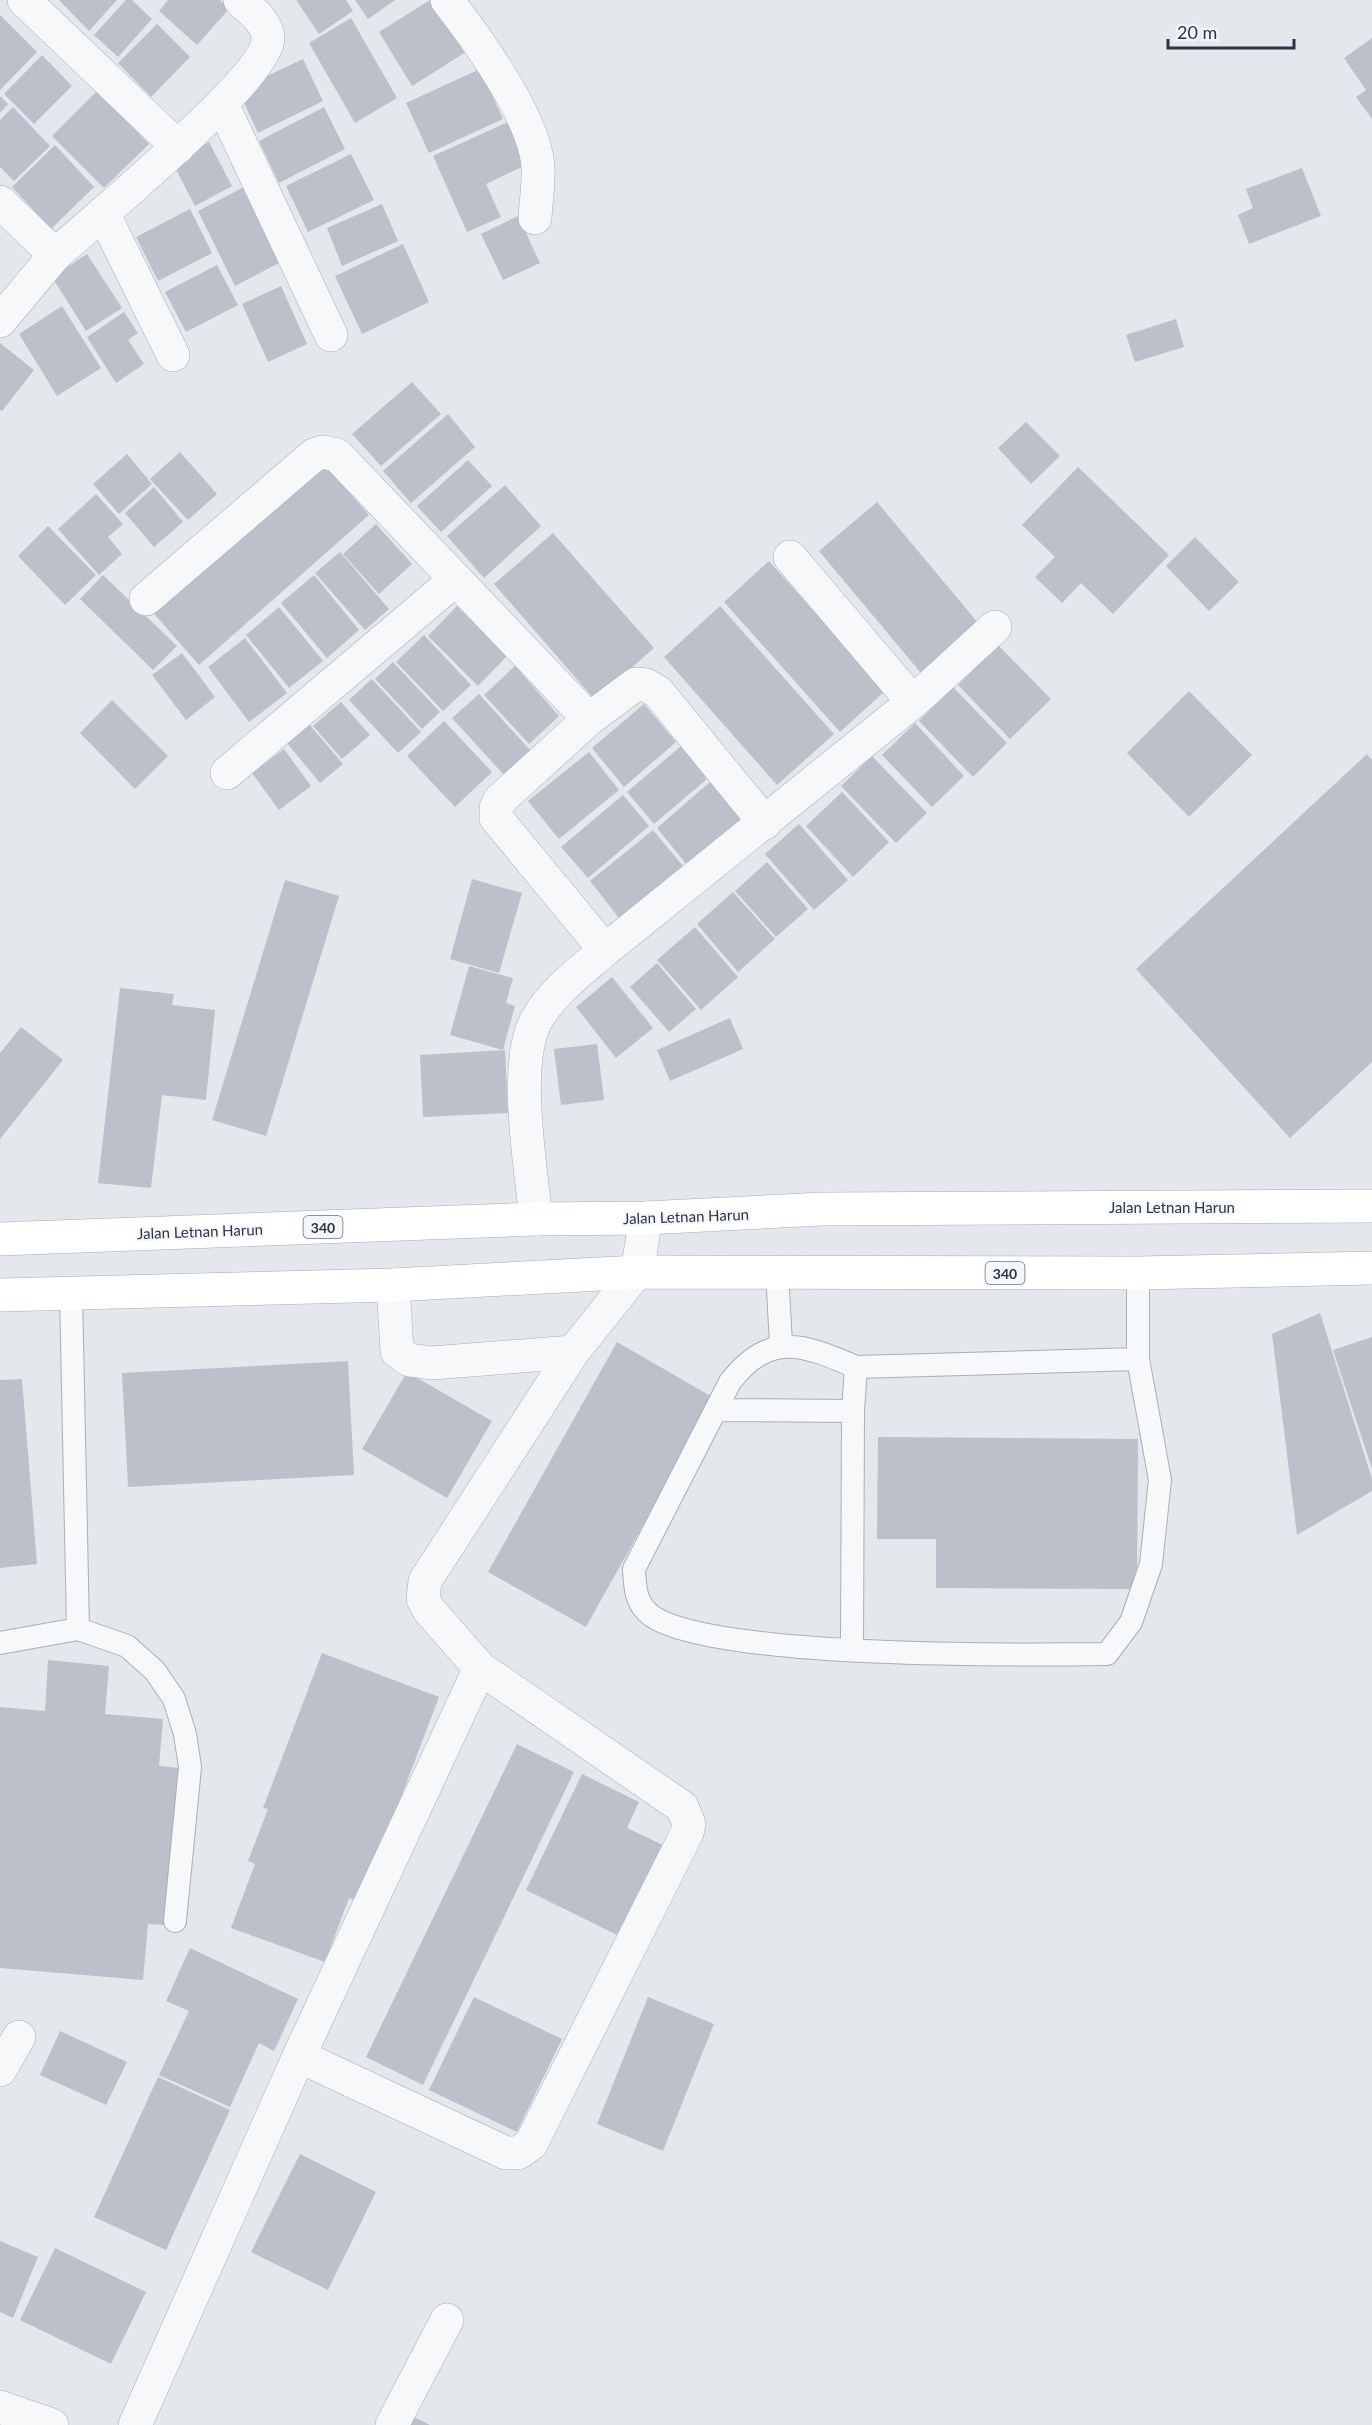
<svg xmlns="http://www.w3.org/2000/svg" width="1372" height="2425" font-family="Lato,sans-serif">
<style>
.building{fill:#bbc0ca}
.lines{fill:none;stroke-linecap:round;stroke-linejoin:round}
.lane-casing{stroke:#a9aeb7;stroke-width:24}
.street-casing{stroke:#a9aeb7;stroke-width:34}
.primary-casing{stroke:#a3abb8;stroke-width:34}
.lane{stroke:#f7f8fa;stroke-width:22}
.street{stroke:#f7f8fa;stroke-width:33}
.primary{stroke:#fff;stroke-width:33}
.labels{text-anchor:middle;dominant-baseline:central;stroke-width:4.5;stroke-linejoin:round;paint-order:stroke}
.shield{fill:#f4f6f9;stroke:#676e7b;stroke-width:1.5}
.shield-label{font-size:14px;font-weight:bold;fill:#2b3445}
.street-label{font-size:15px;fill:#2b3445;stroke:#f4f6f9}
</style>
<rect width="100%" height="100%" fill="#e4e7ec"/>
<path class="building" d="M 59,0 L 117,0 L 89,31 Z
M 126,0 L 132,0 L 152,19 L 118,57 L 94,35 Z
M 168,0 L 220,0 L 229,9 L 197,45 L 159,11 Z
M 296,0 L 346,0 L 353,11 L 319,34 Z
M 355,0 L 395,0 L 368,19 Z
M 430,0 L 437,0 L 469,50 L 412,86 L 379,32 Z
M 0,15 L 37,52 L 0,90 Z
M 351,18 L 397,98 L 355,123 L 309,43 Z
M 157,24 L 190,57 L 151,97 L 118,63 Z
M 1372,38 L 1372,119 L 1356,97 L 1366,90 L 1344,58 Z
M 42,55 L 72,86 L 34,124 L 4,94 Z
M 303,59 L 323,101 L 258,133 L 238,90 Z
M 480,69 L 503,119 L 429,153 L 406,103 Z
M 97,91 L 149,144 L 104,188 L 52,136 Z
M 0,96 L 8,104 L 0,113 Z
M 13,107 L 50,146 L 14,181 L 0,167 L 0,120 Z
M 324,107 L 345,149 L 279,183 L 259,141 Z
M 508,122 L 528,164 L 486,184 L 501,217 L 467,232 L 433,156 Z
M 209,142 L 232,186 L 195,206 L 172,162 Z
M 55,145 L 94,187 L 51,229 L 12,187 Z
M 351,154 L 374,200 L 308,232 L 286,186 Z
M 1302,168 L 1321,216 L 1249,244 L 1238,215 L 1253,208 L 1246,189 Z
M 246,186 L 283,261 L 235,286 L 198,211 Z
M 382,204 L 398,241 L 342,266 L 327,228 Z
M 190,209 L 212,253 L 158,281 L 136,237 Z
M 518,216 L 540,263 L 503,280 L 481,234 Z
M 403,244 L 429,302 L 362,334 L 335,276 Z
M 87,254 L 122,308 L 86,331 L 52,277 Z
M 217,265 L 238,305 L 186,332 L 165,292 Z
M 281,286 L 307,344 L 268,362 L 242,304 Z
M 62,306 L 101,368 L 57,396 L 19,334 Z
M 124,312 L 138,333 L 128,340 L 144,364 L 116,383 L 87,337 Z
M 1176,319 L 1184,347 L 1135,362 L 1126,335 Z
M 0,343 L 34,370 L 2,411 L 0,410 Z
M 412,382 L 441,414 L 381,466 L 352,434 Z
M 448,414 L 475,447 L 411,503 L 383,471 Z
M 1026,422 L 1060,456 L 1031,484 L 998,448 Z
M 180,452 L 217,494 L 188,520 L 150,479 Z
M 127,454 L 152,484 L 119,514 L 93,484 Z
M 319,458 L 369,515 L 199,665 L 150,609 Z
M 468,460 L 492,486 L 441,532 L 417,506 Z
M 1078,467 L 1169,555 L 1113,614 L 1081,583 L 1062,603 L 1035,577 L 1055,557 L 1022,525 Z
M 505,485 L 541,526 L 484,578 L 447,536 Z
M 154,487 L 183,522 L 154,547 L 125,513 Z
M 96,494 L 123,524 L 108,537 L 122,554 L 99,575 L 58,529 Z
M 877,502 L 979,624 L 921,673 L 819,551 Z
M 376,524 L 412,564 L 379,594 L 343,554 Z
M 48,526 L 96,575 L 65,605 L 18,556 Z
M 553,533 L 654,648 L 595,700 L 494,584 Z
M 1195,537 L 1239,582 L 1209,611 L 1166,566 Z
M 340,552 L 389,609 L 365,630 L 315,573 Z
M 769,561 L 885,691 L 840,732 L 724,602 Z
M 103,575 L 177,646 L 153,670 L 80,599 Z
M 314,575 L 359,630 L 327,658 L 281,603 Z
M 457,606 L 507,656 L 478,686 L 428,636 Z
M 720,606 L 834,734 L 777,785 L 664,657 Z
M 279,607 L 323,661 L 289,688 L 246,635 Z
M 424,635 L 471,685 L 443,711 L 396,662 Z
M 245,638 L 287,693 L 249,722 L 208,667 Z
M 998,645 L 1051,699 L 1010,739 L 958,685 Z
M 182,653 L 215,697 L 186,720 L 152,675 Z
M 393,662 L 440,712 L 422,729 L 375,679 Z
M 515,666 L 559,716 L 529,744 L 484,695 Z
M 372,679 L 421,732 L 398,753 L 349,700 Z
M 953,687 L 1007,743 L 973,777 L 919,721 Z
M 1189,691 L 1252,755 L 1189,817 L 1127,753 Z
M 479,694 L 530,750 L 504,775 L 452,718 Z
M 112,700 L 168,756 L 135,789 L 80,733 Z
M 341,702 L 370,735 L 342,759 L 313,726 Z
M 644,704 L 676,742 L 624,787 L 592,748 Z
M 444,721 L 492,772 L 455,807 L 407,756 Z
M 915,723 L 964,776 L 932,807 L 882,755 Z
M 309,724 L 343,764 L 320,783 L 287,743 Z
M 681,746 L 707,779 L 654,824 L 627,792 Z
M 284,749 L 311,786 L 279,810 L 252,773 Z
M 589,752 L 619,790 L 559,839 L 528,801 Z
M 1367,754 L 1372,760 L 1372,1062 L 1290,1138 L 1136,969 Z
M 872,756 L 927,813 L 896,843 L 841,786 Z
M 710,782 L 741,819 L 687,865 L 657,828 Z
M 842,792 L 889,842 L 853,877 L 806,826 Z
M 623,795 L 649,826 L 588,878 L 561,847 Z
M 799,824 L 848,880 L 814,910 L 765,854 Z
M 653,830 L 683,866 L 619,918 L 590,881 Z
M 767,862 L 808,909 L 776,937 L 735,891 Z
M 472,879 L 522,893 L 499,973 L 450,959 Z
M 285,880 L 339,896 L 266,1136 L 212,1120 Z
M 733,892 L 775,939 L 738,972 L 697,924 Z
M 695,927 L 738,977 L 701,1010 L 657,960 Z
M 657,963 L 696,1009 L 669,1032 L 630,987 Z
M 469,966 L 513,978 L 506,1003 L 515,1006 L 503,1050 L 450,1035 Z
M 612,977 L 653,1028 L 616,1058 L 576,1007 Z
M 120,988 L 174,994 L 172,1005 L 215,1010 L 206,1100 L 162,1095 L 151,1188 L 98,1183 Z
M 730,1018 L 743,1049 L 670,1081 L 657,1050 Z
M 21,1027 L 63,1060 L 0,1139 L 0,1053 Z
M 597,1044 L 604,1100 L 561,1105 L 554,1049 Z
M 505,1050 L 508,1113 L 423,1117 L 420,1055 Z
M 1320,1313 L 1372,1479 L 1372,1491 L 1297,1535 L 1272,1334 Z
M 1372,1337 L 1372,1469 L 1333,1350 Z
M 617,1342 L 714,1398 L 586,1627 L 488,1572 Z
M 348,1361 L 354,1475 L 128,1487 L 122,1373 Z
M 407,1372 L 492,1421 L 447,1498 L 362,1449 Z
M 22,1379 L 37,1564 L 0,1568 L 0,1380 Z
M 878,1437 L 1138,1439 L 1137,1589 L 936,1588 L 936,1539 L 877,1539 Z
M 322,1653 L 439,1697 L 361,1903 L 349,1898 L 325,1962 L 231,1928 L 255,1864 L 248,1861 L 268,1809 L 263,1808 Z
M 48,1660 L 109,1666 L 105,1714 L 163,1719 L 159,1766 L 180,1768 L 167,1925 L 148,1924 L 143,1980 L 0,1968 L 0,1707 L 45,1711 Z
M 517,1744 L 574,1772 L 423,2085 L 366,2057 Z
M 582,1774 L 639,1802 L 627,1828 L 665,1846 L 621,1937 L 526,1890 Z
M 190,1948 L 298,1999 L 274,2051 L 259,2043 L 230,2107 L 159,2075 L 189,2011 L 166,2001 Z
M 474,1997 L 562,2039 L 517,2132 L 429,2090 Z
M 648,1997 L 714,2024 L 663,2151 L 597,2124 Z
M 60,2031 L 127,2062 L 106,2105 L 40,2075 Z
M 158,2077 L 230,2110 L 166,2250 L 94,2217 Z
M 300,2154 L 376,2192 L 328,2290 L 251,2252 Z
M 0,2241 L 38,2257 L 13,2318 L 0,2312 Z
M 55,2248 L 146,2292 L 111,2364 L 20,2320 Z
M 410,2415 L 430,2425 L 405,2425 Z"/>
<g class="lines">
<g class="lane-casing">
<path id="lane" d="M 777,1272 L 781,1344
M 71,1292 L 78,1629
M 1138,1359 L 1160,1480 L 1151,1564 L 1131,1622 L 1107,1654 C 1029,1655 694,1659 647,1612 C 635,1600 635,1585 634,1569 L 730,1382 C 770,1330 804,1345 856,1367 L 1138,1359 L 1138,1273
M 718,1410 L 853,1411
M 0,1643 L 78,1629 L 127,1646 L 155,1671 L 174,1699 L 185,1734 L 190,1767 L 175,1921
M 852,1649 L 853,1411 L 856,1367"/>
</g>
<g class="street-casing">
<path id="street" d="M 24,0 L 178,147
M 447,0 C 477,39 534,117 538,166 C 539,183 536,201 535,218
M 222,104 L 331,335
M 0,202 L 55,255 C 91,223 266,78 268,39 C 268,22 251,11 240,0
M 103,213 L 173,355
M 0,321 L 55,255
M 790,557 L 913,702
M 146,599 L 314,455 L 323,452 L 337,455 L 589,719 L 500,800 L 496,808 L 496,818 L 605,950 C 581,971 553,991 537,1019 C 512,1061 531,1169 536,1219
M 589,719 L 636,684 L 646,685 L 658,692 L 765,823
M 227,773 L 455,580
M 605,950 L 913,702 L 995,627
M 393,1285 L 397,1351 L 409,1360 L 432,1363 L 573,1352
M 299,2056 L 506,2153 L 518,2153 L 531,2144 L 687,1833 L 689,1824 L 682,1807 L 480,1668
M 0,2070 L 19,2037
M 0,2407 L 52,2425
M 135,2425 L 299,2056 L 480,1668 L 429,1610 L 423,1599 L 425,1581 L 573,1352 L 637,1272 L 646,1218
M 392,2425 L 447,2320"/>
</g>
<g class="primary-casing">
<path id="primary" d="M 0,1239 L 536,1219 L 646,1218 L 822,1209 L 1372,1206
M 0,1295 L 393,1285 L 637,1272 L 1138,1273 L 1372,1268"/>
</g>
<use href="#lane" class="lane"/>
<use href="#street" class="street"/>
<use href="#primary" class="primary"/>
</g>
<g class="labels">
<g class="shield">
<rect x="303.5" y="1216" width="39" height="22" rx="4.5"/>
<rect x="985.5" y="1262" width="39" height="22" rx="4.5"/>
</g>
<g class="shield-label">
<text x="323" y="1227">340</text>
<text x="1005" y="1273">340</text>
</g>
<g class="street-label">
<text x="1172" y="1207">Jalan Letnan Harun</text>
<text transform="translate(686 1216) rotate(-2)">Jalan Letnan Harun</text>
<text transform="translate(200 1231) rotate(-2)">Jalan Letnan Harun</text>
</g>
</g>
<path d="M1168 39v9h126v-9" fill="none" stroke="#2b3445" stroke-width="3"/>
<text x="1177" y="39" font-size="18" fill="#2b3445" stroke="#f4f6f9" stroke-width="4.5" paint-order="stroke">20 m</text>
</svg>
